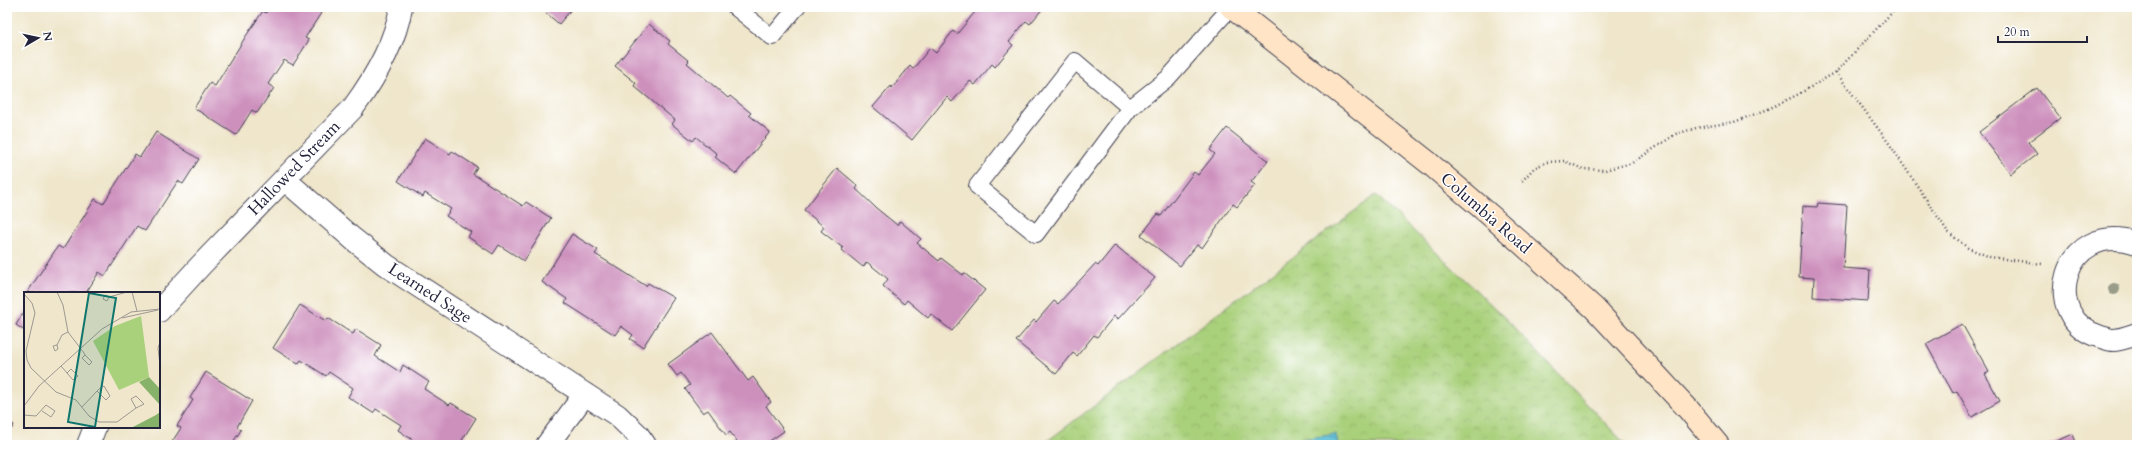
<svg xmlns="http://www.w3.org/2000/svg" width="2144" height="452" font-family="Cardo,serif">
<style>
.park{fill:url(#park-crowns);stroke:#66795a}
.water{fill:url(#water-ripples);stroke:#3d7088}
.building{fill:#cd90bd}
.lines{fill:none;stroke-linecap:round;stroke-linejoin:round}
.lane-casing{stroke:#413f51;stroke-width:18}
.street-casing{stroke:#413f51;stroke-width:24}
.secondary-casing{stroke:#413f51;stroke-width:24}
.path{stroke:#413f51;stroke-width:2.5;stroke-dasharray:1 3;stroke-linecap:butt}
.lane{stroke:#fff;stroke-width:16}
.street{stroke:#fff;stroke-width:22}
.secondary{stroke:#ffe4c6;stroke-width:22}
.tree{fill:#989c88}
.labels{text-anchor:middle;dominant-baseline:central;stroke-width:3;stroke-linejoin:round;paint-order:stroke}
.street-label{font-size:17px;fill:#22223b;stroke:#fff}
.inset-road{fill:none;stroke:#9d9891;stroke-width:1}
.view{fill:#0f766e;fill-opacity:0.15;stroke:#0f766e;stroke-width:2}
.inset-edge{fill:none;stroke:#22223b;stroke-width:2}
</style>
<defs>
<pattern id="park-crowns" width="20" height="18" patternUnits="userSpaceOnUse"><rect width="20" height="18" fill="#a9d07a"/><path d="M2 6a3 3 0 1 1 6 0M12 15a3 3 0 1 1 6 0" fill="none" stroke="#91b26a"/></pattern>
<pattern id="water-ripples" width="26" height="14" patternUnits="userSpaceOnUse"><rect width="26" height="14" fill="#58bdd6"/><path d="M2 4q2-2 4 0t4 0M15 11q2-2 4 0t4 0" fill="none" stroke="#4899af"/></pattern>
</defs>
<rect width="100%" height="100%" fill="#fff"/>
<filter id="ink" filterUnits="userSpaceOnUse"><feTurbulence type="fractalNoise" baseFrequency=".025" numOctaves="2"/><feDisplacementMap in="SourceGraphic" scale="8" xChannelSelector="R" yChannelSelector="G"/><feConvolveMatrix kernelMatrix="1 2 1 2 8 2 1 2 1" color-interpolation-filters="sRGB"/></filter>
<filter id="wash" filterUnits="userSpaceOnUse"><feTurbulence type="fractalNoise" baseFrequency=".012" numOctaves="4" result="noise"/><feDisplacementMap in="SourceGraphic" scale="16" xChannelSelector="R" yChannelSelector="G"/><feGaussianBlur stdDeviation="0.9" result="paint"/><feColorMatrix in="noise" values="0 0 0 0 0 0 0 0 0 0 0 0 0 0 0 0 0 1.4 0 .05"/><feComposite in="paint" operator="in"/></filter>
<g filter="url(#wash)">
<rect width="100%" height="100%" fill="#efe6cb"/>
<path class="park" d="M 1376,195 L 1503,316 L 1626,445 L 1042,445 Z"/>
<path class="water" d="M 1336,434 L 1338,445 L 1284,445 L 1283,442 Z"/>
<g id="blocks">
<path class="building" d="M 269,7 L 312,7 L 321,13 L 305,38 L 309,40 L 293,65 L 284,60 L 268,84 L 274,88 L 257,113 L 252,110 L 236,135 L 194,108 L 210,83 L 215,86 L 246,36 L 263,11 L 266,13 Z
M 539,7 L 573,7 L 559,24 Z
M 979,7 L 1044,7 L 1030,24 L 1026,21 L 1009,42 L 1013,45 L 995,67 L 992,64 L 975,85 L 970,81 L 952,102 L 947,97 L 912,140 L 873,107 L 891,86 L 892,88 L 910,66 L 913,69 L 930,48 L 936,53 L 953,31 L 957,34 Z
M 649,24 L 670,41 L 668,44 L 689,61 L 687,63 L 728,98 L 730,96 L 751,113 L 749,115 L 770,132 L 736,174 L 715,157 L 717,154 L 696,137 L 693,141 L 672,124 L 675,120 L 634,86 L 636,83 L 615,66 Z
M 2037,88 L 2060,118 L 2028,142 L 2037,154 L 2011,174 L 1979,132 Z
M 1227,128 L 1268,161 L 1251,182 L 1255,185 L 1237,207 L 1233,204 L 1202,248 L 1197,245 L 1180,266 L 1141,235 L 1158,214 L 1161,216 L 1194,172 L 1198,175 L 1215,154 L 1210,150 Z
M 156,132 L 199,159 L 183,184 L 178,181 L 145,231 L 137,226 L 105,276 L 99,272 L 86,293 L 27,293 L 58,246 L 63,249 L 95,199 L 103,204 L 135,154 L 140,157 Z
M 425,138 L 450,154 L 452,151 L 477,167 L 473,174 L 523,206 L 526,202 L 551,218 L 524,261 L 499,245 L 493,254 L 468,237 L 471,232 L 446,216 L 451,209 L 425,193 L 423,197 L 398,181 Z
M 837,168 L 858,186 L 856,189 L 876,208 L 897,225 L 900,221 L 921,239 L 917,243 L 939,261 L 941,258 L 963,275 L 964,273 L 985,290 L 952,331 L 931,314 L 928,318 L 907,300 L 904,304 L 883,286 L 888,279 L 867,262 L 863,267 L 842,250 L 843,248 L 821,231 L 824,227 L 804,210 Z
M 1818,203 L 1847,205 L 1843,268 L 1870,270 L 1868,301 L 1813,297 L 1814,278 L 1799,277 L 1803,206 L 1817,207 Z
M 572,234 L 598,250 L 595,254 L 621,270 L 646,286 L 648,283 L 674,298 L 643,347 L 630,339 L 633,335 L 621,326 L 615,335 L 565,303 L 567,299 L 542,282 Z
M 1115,245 L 1155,278 L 1118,319 L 1114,316 L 1097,337 L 1094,335 L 1077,356 L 1073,353 L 1056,374 L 1016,341 L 1034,320 L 1036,322 L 1054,301 L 1058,304 L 1095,264 L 1098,266 Z
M 300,305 L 326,321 L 328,318 L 353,334 L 356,329 L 381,345 L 375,356 L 400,372 L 403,365 L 429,382 L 424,389 L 449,405 L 451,403 L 476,418 L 459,445 L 420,445 L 398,430 L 401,425 L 376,409 L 373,413 L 348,397 L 353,388 L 329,372 L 326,376 L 301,360 L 298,364 L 273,348 Z
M 25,310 L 25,331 L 16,325 Z
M 1962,324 L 1989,372 L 1985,374 L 2000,401 L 1972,417 L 1957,391 L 1953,393 L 1926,344 Z
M 712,332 L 748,381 L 753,377 L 771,402 L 766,406 L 784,431 L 764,445 L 731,445 L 737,441 L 730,432 L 726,435 L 708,410 L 703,413 L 685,389 L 690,385 L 681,373 L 677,376 L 668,364 Z
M 206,372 L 252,401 L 237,427 L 241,430 L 231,445 L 170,445 L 181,428 L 177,426 L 193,400 L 190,398 Z
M 7,420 L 14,425 L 7,435 Z
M 2073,434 L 2077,445 L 2048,445 Z"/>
</g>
</g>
<g filter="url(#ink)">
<use href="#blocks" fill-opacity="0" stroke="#413f51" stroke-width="1"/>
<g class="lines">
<g class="lane-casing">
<path id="lane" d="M 735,7 L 772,37 L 797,7
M 1130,108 L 1036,234 L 977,186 L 1075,61 L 1130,108 L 1168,78 L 1231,7"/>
</g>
<g class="street-casing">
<path id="street" d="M 284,179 L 353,239 L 386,265 L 617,415 L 638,435 L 645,445
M 2137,243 C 2062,218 2038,320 2101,337 C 2105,338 2110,340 2113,340 C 2121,340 2130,336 2137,334
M 159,311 L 201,265 L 353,108 C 375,78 395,44 401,7
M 88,445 L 95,427
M 547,445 L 585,394"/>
</g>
<g class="secondary-casing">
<path id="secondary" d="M 1231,7 L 1429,163 L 1491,216 L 1594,308 L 1688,409 L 1718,445"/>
</g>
<path class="path" d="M 1836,72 L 1888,142 L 1948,232 L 1968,248 L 1990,257 L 2042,264
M 1522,181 L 1534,168 L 1547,162 L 1564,161 L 1583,169 L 1605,170 L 1632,163 L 1676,134 L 1696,128 L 1734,122 L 1766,110 L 1799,94 L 1836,72 L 1897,7"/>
<use href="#lane" class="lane"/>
<use href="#street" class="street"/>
<use href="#secondary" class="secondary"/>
</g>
<circle class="tree" cx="2114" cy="289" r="6"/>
</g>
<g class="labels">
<g class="street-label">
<text transform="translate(294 168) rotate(-46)">Hallowed Stream</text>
<text transform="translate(1486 213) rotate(41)">Columbia Road</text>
<text transform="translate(430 293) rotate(33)">Learned Sage</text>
</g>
</g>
<g transform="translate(24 292)">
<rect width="136" height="136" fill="#efe6cb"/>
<path d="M 125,85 L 136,97 L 136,113 L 115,90 ZM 136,120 L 136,136 L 107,136 L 132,123 Z" fill="#86b26a"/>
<path d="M 117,24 L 125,85 L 95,98 L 69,49 L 91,34 Z" fill="#a9d07a"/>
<path class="inset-road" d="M 33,0 L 39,13 L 44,40 L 60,61 L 61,63 L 58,66 L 65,73 L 68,70 L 61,63M 108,0 L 113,19M 0,2 L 8,11 L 11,21 L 2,59 L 3,68 L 7,76 L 32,100 L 52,108 L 65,124 L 75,130 L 93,130 L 112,116M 85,5 L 83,9 L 79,7 L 81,3 L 85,5 L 103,0M 98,26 L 134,18M 136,50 L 134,56 L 136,73M 33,53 L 34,57 L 31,59 L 29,54 L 33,53 L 38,43 L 44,40M 37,74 L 49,88 L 54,84 L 47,77 L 43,81M 112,104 L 120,112 L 112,116 L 107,107 ZM 0,114 L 15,94 L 78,37 L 107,20 L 136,17M 58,115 L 75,97 L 80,94 L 86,104 L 82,108 L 73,99M 0,123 L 12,124 L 22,113 L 31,119 L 27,125 L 18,119"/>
<path class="view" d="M 65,1 L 92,6 L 71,135 L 44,130 Z"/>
<rect width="136" height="136" class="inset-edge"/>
</g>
<rect width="2144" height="452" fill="none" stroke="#fff" stroke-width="24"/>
<g transform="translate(38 38) rotate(81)" stroke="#ffffff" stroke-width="3" paint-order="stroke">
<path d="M0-3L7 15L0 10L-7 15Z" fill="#22223b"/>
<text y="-6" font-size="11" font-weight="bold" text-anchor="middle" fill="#22223b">N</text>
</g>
<path d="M1998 36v6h89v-6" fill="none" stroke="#22223b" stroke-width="2"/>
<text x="2004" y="36" font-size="12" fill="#22223b" stroke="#ffffff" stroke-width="3" paint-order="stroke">20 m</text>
</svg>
